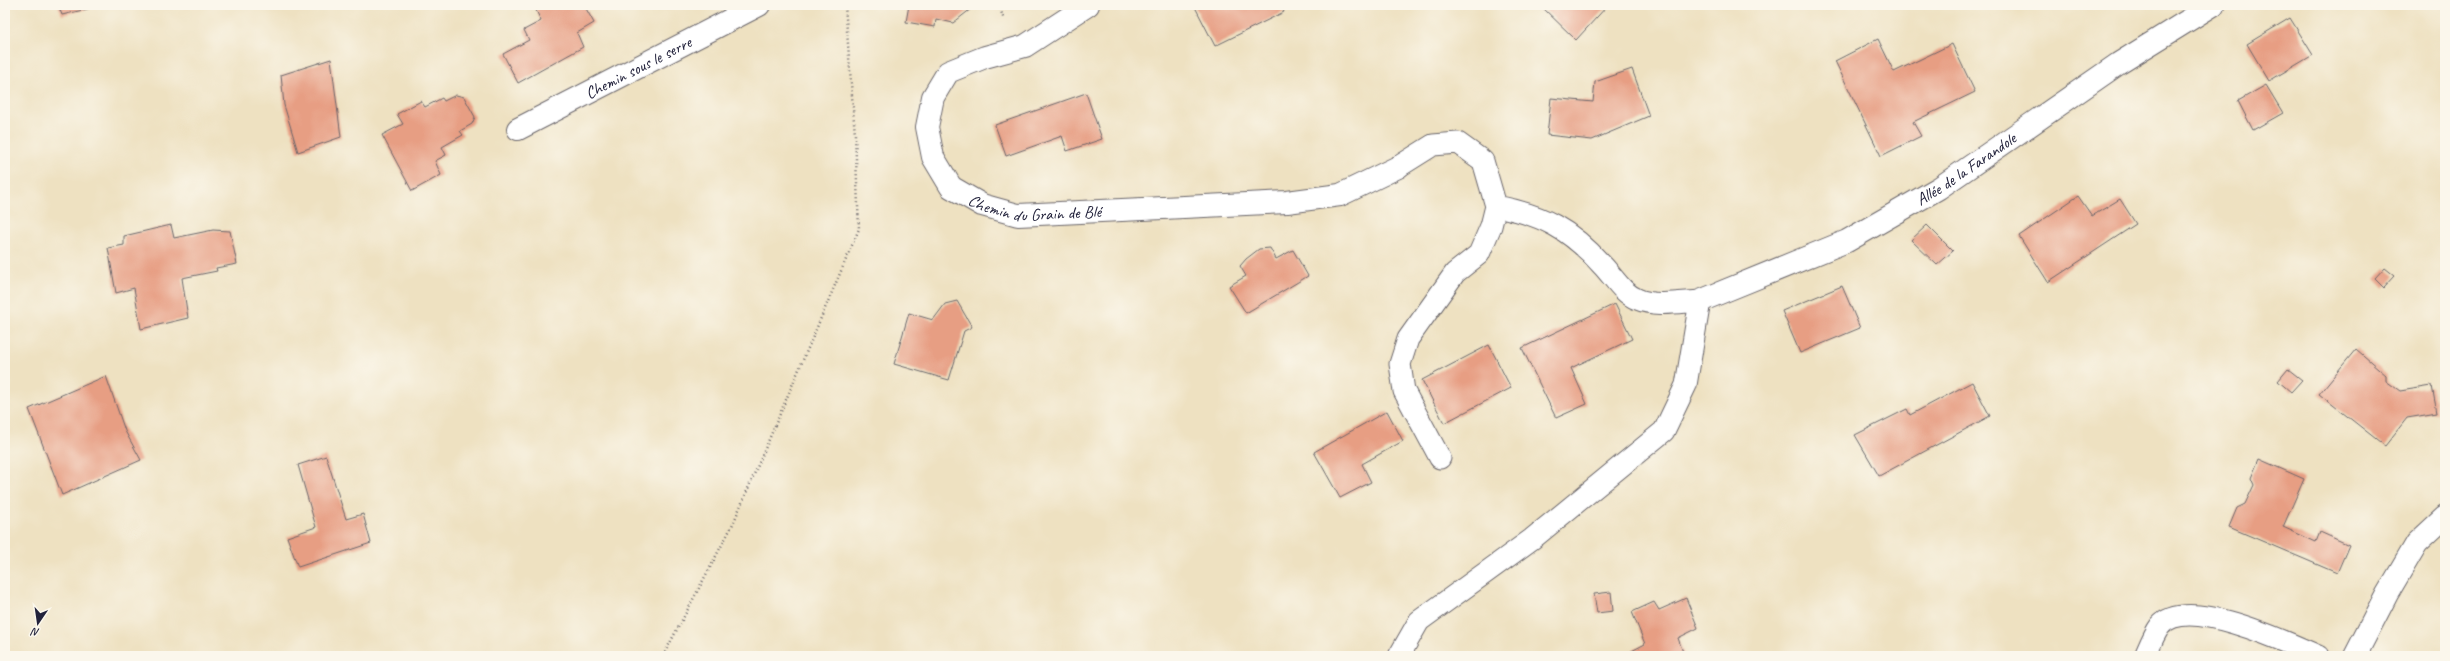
<svg xmlns="http://www.w3.org/2000/svg" width="2450" height="661" font-family="Caveat,sans-serif">
<style>
.building{fill:#e79e83}
.lines{fill:none;stroke-linecap:round;stroke-linejoin:round}
.lane-casing{stroke:#69656a;stroke-width:23}
.street-casing{stroke:#69656a;stroke-width:24}
.path{stroke:#69656a;stroke-width:2.5;stroke-dasharray:1 3;stroke-linecap:butt}
.lane{stroke:#fff;stroke-width:21}
.street{stroke:#fff;stroke-width:22}
.labels{text-anchor:middle;dominant-baseline:central;stroke-width:3.5;stroke-linejoin:round;paint-order:stroke}
.street-label{font-size:17px;fill:#22223b;stroke:#fbf7ec}
</style>
<rect width="100%" height="100%" fill="#fbf7ec"/>
<filter id="ink" filterUnits="userSpaceOnUse"><feTurbulence type="fractalNoise" baseFrequency=".025" numOctaves="2"/><feDisplacementMap in="SourceGraphic" scale="8" xChannelSelector="R" yChannelSelector="G"/><feConvolveMatrix kernelMatrix="1 2 1 2 8 2 1 2 1" color-interpolation-filters="sRGB"/></filter>
<filter id="wash" filterUnits="userSpaceOnUse"><feTurbulence type="fractalNoise" baseFrequency=".012" numOctaves="4" result="noise"/><feDisplacementMap in="SourceGraphic" scale="16" xChannelSelector="R" yChannelSelector="G"/><feGaussianBlur stdDeviation="0.9" result="paint"/><feColorMatrix in="noise" values="0 0 0 0 0 0 0 0 0 0 0 0 0 0 0 0 0 1.4 0 .05"/><feComposite in="paint" operator="in"/></filter>
<g filter="url(#wash)">
<rect width="100%" height="100%" fill="#eee1c1"/>
<g id="blocks">
<path class="building" d="M 58,5 L 90,5 L 91,8 L 62,15 Z
M 540,5 L 584,5 L 594,23 L 577,33 L 583,47 L 518,83 L 503,54 L 529,40 L 524,30 L 541,21 L 535,8 Z
M 909,5 L 976,5 L 953,23 L 936,19 L 935,27 L 906,22 Z
M 1194,5 L 1281,5 L 1284,12 L 1215,46 Z
M 1540,5 L 1608,5 L 1576,40 Z
M 2290,18 L 2313,55 L 2269,81 L 2247,44 Z
M 1878,39 L 1894,72 L 1952,44 L 1975,92 L 1913,122 L 1921,136 L 1881,156 L 1835,61 Z
M 331,59 L 341,137 L 298,152 L 284,105 L 281,75 Z
M 1632,69 L 1649,116 L 1592,140 L 1547,135 L 1551,98 L 1593,102 L 1595,82 Z
M 2266,85 L 2283,113 L 2253,130 L 2238,101 Z
M 1086,93 L 1102,139 L 1067,151 L 1062,136 L 1006,156 L 995,125 Z
M 456,95 L 464,97 L 475,117 L 472,124 L 460,131 L 463,135 L 442,147 L 446,155 L 435,161 L 441,175 L 412,191 L 382,135 L 403,124 L 397,114 L 421,101 L 425,107 L 442,98 L 444,101 Z
M 2078,196 L 2092,216 L 2120,199 L 2136,224 L 2048,282 L 2019,236 Z
M 171,225 L 174,238 L 213,230 L 230,231 L 237,264 L 216,268 L 217,271 L 182,278 L 188,318 L 141,329 L 134,288 L 116,293 L 108,248 L 124,245 L 124,236 Z
M 1927,225 L 1953,251 L 1937,265 L 1911,240 Z
M 1270,248 L 1276,259 L 1293,250 L 1308,276 L 1246,313 L 1229,286 L 1246,276 L 1240,266 L 1246,259 L 1259,249 Z
M 2385,268 L 2395,276 L 2384,288 L 2375,279 Z
M 1842,286 L 1860,328 L 1800,353 L 1782,311 Z
M 957,301 L 972,327 L 964,331 L 949,380 L 894,364 L 909,313 L 933,320 L 945,304 Z
M 1615,304 L 1632,339 L 1571,368 L 1587,404 L 1556,418 L 1522,348 Z
M 1489,345 L 1511,388 L 1444,423 L 1422,380 Z
M 2356,349 L 2386,375 L 2386,381 L 2400,391 L 2432,386 L 2437,413 L 2407,418 L 2385,446 L 2319,394 Z
M 2288,369 L 2302,380 L 2291,392 L 2278,381 Z
M 106,376 L 125,431 L 141,460 L 62,495 L 29,409 Z
M 1972,382 L 1990,416 L 1879,476 L 1855,435 L 1907,409 L 1910,415 Z
M 1387,411 L 1403,441 L 1362,464 L 1371,482 L 1340,498 L 1314,452 Z
M 326,456 L 346,519 L 363,514 L 371,543 L 298,567 L 287,537 L 316,527 L 298,465 Z
M 2259,459 L 2304,479 L 2283,527 L 2316,542 L 2320,532 L 2349,545 L 2337,573 L 2229,527 L 2237,508 L 2245,504 L 2254,485 L 2251,478 Z
M 1611,592 L 1613,611 L 1597,613 L 1594,594 Z
M 1686,598 L 1698,628 L 1678,638 L 1684,655 L 1622,656 L 1645,644 L 1632,612 L 1654,602 L 1659,610 Z"/>
</g>
</g>
<g filter="url(#ink)">
<use href="#blocks" fill-opacity="0" stroke="#69656a" stroke-width="1"/>
<g class="lines">
<g class="lane-casing">
<path id="lane" d="M 1398,167 L 1433,145 L 1458,143 L 1483,161 L 1496,206 L 1491,226 L 1479,254 L 1455,273 L 1408,339 L 1400,364 L 1404,391 L 1440,458
M 1399,656 L 1419,621 L 1532,539 L 1664,431 L 1686,385 L 1700,301 C 1681,302 1655,307 1637,299 C 1622,293 1613,276 1602,265 C 1570,229 1543,215 1496,206
M 2145,656 C 2149,647 2154,634 2160,626 C 2187,594 2288,643 2318,656"/>
</g>
<g class="street-casing">
<g id="street">
<path id="s1" d="M 1088,5 L 1025,46 L 985,57 L 948,72 L 933,97 L 927,127 L 933,157 L 951,187 L 982,205 L 1018,215 L 1287,202 L 1340,195 L 1398,167"/>
<path id="s2" d="M 518,129 L 759,5"/>
<path id="s3" d="M 1700,301 L 1847,241 L 1939,188 L 2118,64 L 2213,5"/>
<path d="M 2355,656 L 2387,594 L 2417,543 L 2445,517"/>
</g>
</g>
<path class="path" d="M 999,5 L 1004,20
M 663,656 L 732,526 L 859,229 L 855,135 L 845,5"/>
<use href="#lane" class="lane"/>
<use href="#street" class="street"/>
</g>
</g>
<g class="labels">
<g class="street-label">
<text stroke="none"><textPath href="#s2" startOffset="135">Chemin sous le serre</textPath></text>
<text stroke="none"><textPath href="#s3" startOffset="298">Allée de la Farandole</textPath></text>
<text stroke="none"><textPath href="#s1" startOffset="371">Chemin du Grain de Blé</textPath></text>
</g>
</g>
<rect width="2450" height="661" fill="none" stroke="#fbf7ec" stroke-width="20"/>
<g transform="translate(38 623) rotate(193)" stroke="#fbf7ec" stroke-width="3" paint-order="stroke">
<path d="M0-3L7 15L0 10L-7 15Z" fill="#22223b"/>
<text y="-6" font-size="11" font-weight="bold" text-anchor="middle" fill="#22223b">N</text>
</g>
</svg>
